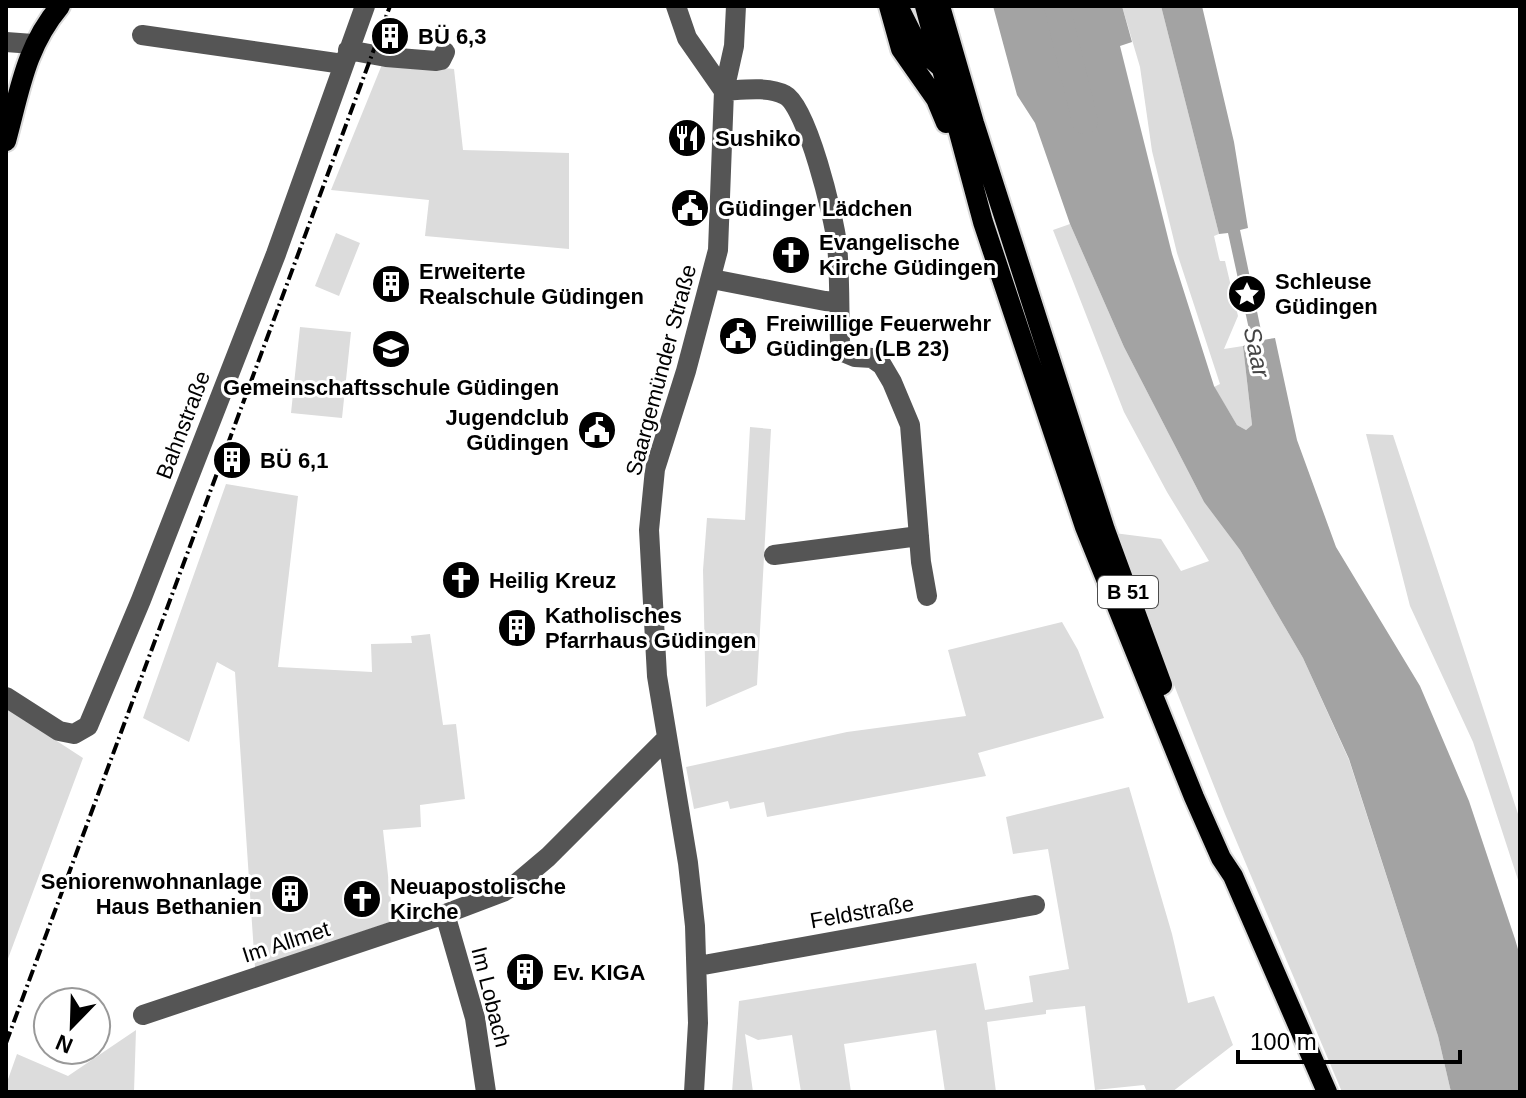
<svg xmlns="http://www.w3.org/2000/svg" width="1526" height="1098" font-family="Helvetica,sans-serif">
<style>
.green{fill:#dcdcdc}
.water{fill:#a3a3a3}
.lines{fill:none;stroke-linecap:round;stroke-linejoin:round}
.river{stroke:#a3a3a3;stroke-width:26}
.major-casing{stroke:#dbdbdb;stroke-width:24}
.minor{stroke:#555;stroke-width:20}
.major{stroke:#000;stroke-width:20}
.rail{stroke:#000;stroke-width:4;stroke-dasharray:12 4 2 4;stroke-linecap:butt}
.labels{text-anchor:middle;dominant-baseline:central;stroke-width:6;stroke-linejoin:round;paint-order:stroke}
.shield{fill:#fff;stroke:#4c4c4c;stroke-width:2}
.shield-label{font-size:20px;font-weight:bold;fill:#000}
.poi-label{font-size:22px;font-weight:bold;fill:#000;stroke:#fff;text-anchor:start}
.street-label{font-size:22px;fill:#000;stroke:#fff}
.water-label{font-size:24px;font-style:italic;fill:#444;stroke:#fff}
</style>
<rect width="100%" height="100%" fill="#fff"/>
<path class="green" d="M 1122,6 L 1161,6 L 1219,234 L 1214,236 L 1219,258 L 1220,261 L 1225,261 L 1238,316 L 1224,349 L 1243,346 L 1252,425 L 1246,430 L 1237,425 L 1214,387 L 1220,384 L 1177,253 L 1152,151 L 1140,67 Z
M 383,62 L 454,69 L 463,150 L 569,153 L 569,249 L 425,236 L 429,200 L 331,190 Z
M 1070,224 L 1124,347 L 1204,502 L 1240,550 L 1303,658 L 1349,760 L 1438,1036 L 1451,1092 L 1342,1092 L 1225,814 L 1114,533 L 1161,539 L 1181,571 L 1209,561 L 1167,492 L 1124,412 L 1053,230 Z
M 336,233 L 360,243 L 339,296 L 315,286 Z
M 300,327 L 351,332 L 342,418 L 291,413 Z
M 750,427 L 771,429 L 757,685 L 706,707 L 703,570 L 707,518 L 745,520 Z
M 1366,434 L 1393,435 L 1520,820 L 1520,886 L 1473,742 L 1410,606 Z
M 226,484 L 298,496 L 278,667 L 372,672 L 371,644 L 412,643 L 411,636 L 430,634 L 443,725 L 456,724 L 465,799 L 420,805 L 421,827 L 383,830 L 393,921 L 255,968 L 235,672 L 217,662 L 189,742 L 143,718 Z
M 1062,622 L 1078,650 L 1104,718 L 978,753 L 986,776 L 767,817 L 764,802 L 730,809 L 728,801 L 694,809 L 686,767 L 847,732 L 966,716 L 948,650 Z
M 6,708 L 83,758 L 6,964 Z
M 1129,787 L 1172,934 L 1188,1003 L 1214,996 L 1233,1045 L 1172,1092 L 1147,1092 L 1144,1085 L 1095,1090 L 1085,1006 L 1046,1010 L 1046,1014 L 987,1022 L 996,1092 L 945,1092 L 936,1030 L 844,1044 L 851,1092 L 801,1092 L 792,1035 L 758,1040 L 745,1034 L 753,1092 L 732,1092 L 739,1001 L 976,963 L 985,1010 L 1033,1002 L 1029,976 L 1069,969 L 1048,849 L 1013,854 L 1006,817 Z
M 136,1030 L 134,1092 L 6,1092 L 6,1085 L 17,1054 L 68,1076 Z"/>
<path class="water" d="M 993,6 L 1122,6 L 1132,42 L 1120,46 L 1172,254 L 1214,386 L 1237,425 L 1246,430 L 1252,425 L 1243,346 L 1252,343 L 1228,233 L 1219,234 L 1161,6 L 1202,6 L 1234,142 L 1248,228 L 1240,230 L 1263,340 L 1275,338 L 1297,440 L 1336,547 L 1420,686 L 1469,801 L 1515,939 L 1520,956 L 1520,1092 L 1451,1092 L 1438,1036 L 1349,759 L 1303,658 L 1240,550 L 1204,502 L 1124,347 L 1070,224 L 1035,123 L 1017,95 Z"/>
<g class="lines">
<path class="river" d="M 1057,6 L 1085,121"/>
<g class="major-casing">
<path id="major" d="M 889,6 L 901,49 L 936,99 L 946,123
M 925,6 L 983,222 L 1085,527 L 1194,797 L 1221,858 L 1233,876 L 1327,1092
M 940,6 L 974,123 L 1105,530 L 1162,685
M 900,10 L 919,48 L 944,70
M 6,141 C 20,90 25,48 60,6"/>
</g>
<path class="minor" d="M 676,6 L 687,38 L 724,91
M 142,35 L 343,64
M 6,42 L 33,44
M 348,50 L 386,57 L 436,61 L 441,60 L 445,52
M 724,91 C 742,90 769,86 785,95 C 807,106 834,217 837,244 C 840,276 839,310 840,343 L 843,352 L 855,357 L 872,358 L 882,365 L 892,382 L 910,425 L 921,562 L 927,596
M 712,279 L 825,301 L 839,302
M 774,555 L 919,536
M 6,697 L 59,731 L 74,734 L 88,726 L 141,600 L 276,254 L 365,6
M 445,914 L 475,1018 L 486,1092
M 698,966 L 1035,905
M 143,1015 L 445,914 L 503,892 L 516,884 L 548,857 L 667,738
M 694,1092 L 698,1023 L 695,926 L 688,863 L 657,676 L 649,530 L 655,469 L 686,371 L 718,250 L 724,91 L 734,46 L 736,6"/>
<use href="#major" class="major"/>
<path class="rail" d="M 6,1043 L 390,6"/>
</g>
<defs>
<g id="building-disc" transform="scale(2)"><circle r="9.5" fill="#000" stroke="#fff"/><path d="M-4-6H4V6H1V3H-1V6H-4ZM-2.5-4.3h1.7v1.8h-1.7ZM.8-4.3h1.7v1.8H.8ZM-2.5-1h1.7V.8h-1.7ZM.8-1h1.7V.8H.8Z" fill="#fff"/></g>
<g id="restaurant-disc" transform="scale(2)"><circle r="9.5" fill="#000" stroke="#fff"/><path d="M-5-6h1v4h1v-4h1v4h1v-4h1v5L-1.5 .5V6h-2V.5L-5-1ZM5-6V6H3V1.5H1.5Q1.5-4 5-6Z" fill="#fff"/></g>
<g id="civic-disc" transform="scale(2)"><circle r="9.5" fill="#000" stroke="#fff"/><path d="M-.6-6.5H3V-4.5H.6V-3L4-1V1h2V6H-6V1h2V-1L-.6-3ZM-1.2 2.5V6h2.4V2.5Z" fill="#fff"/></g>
<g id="church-disc" transform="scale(2)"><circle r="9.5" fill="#000" stroke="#fff"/><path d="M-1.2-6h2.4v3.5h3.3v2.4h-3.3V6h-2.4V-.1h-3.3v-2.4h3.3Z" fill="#fff"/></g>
<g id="sight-disc" transform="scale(2)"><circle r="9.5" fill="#000" stroke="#fff"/><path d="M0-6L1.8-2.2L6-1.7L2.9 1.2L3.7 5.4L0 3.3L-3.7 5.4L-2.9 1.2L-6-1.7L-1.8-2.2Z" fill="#fff"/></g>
<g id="school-disc" transform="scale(2)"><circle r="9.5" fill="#000" stroke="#fff"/><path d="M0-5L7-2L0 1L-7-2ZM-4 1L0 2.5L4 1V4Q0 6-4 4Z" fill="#fff"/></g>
</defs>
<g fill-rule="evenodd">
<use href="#building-disc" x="390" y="36"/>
<use href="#restaurant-disc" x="687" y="138"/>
<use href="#civic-disc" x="690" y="208"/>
<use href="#church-disc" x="791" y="255"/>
<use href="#building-disc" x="391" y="284"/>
<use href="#sight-disc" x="1247" y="294"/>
<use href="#civic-disc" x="738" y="336"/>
<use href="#school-disc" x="391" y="349"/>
<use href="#civic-disc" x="597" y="430"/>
<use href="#building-disc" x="232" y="460"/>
<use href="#church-disc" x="461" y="580"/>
<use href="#building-disc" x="517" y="628"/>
<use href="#building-disc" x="290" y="894"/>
<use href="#church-disc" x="362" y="899"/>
<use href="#building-disc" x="525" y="972"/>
</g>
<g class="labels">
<rect class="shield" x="1098" y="576" width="60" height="32" rx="6"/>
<g class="shield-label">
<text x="1128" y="592">B 51</text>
</g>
<g class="poi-label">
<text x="418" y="36">BÜ 6,3</text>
<text x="715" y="138">Sushiko</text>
<text x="718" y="208">Güdinger Lädchen</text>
<text x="819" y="242">Evangelische<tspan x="819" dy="25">Kirche Güdingen</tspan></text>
<text x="419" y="271">Erweiterte<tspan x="419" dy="25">Realschule Güdingen</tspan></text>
<text x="1275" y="281">Schleuse<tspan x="1275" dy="25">Güdingen</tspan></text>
<text x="766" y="323">Freiwillige Feuerwehr<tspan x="766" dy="25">Güdingen (LB 23)</tspan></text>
<text x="391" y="387" text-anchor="middle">Gemeinschaftsschule Güdingen</text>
<text x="569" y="417" text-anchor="end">Jugendclub<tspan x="569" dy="25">Güdingen</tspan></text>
<text x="260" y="460">BÜ 6,1</text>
<text x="489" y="580">Heilig Kreuz</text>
<text x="545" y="615">Katholisches<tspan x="545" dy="25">Pfarrhaus Güdingen</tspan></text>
<text x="262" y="881" text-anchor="end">Seniorenwohnanlage<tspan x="262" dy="25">Haus Bethanien</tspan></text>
<text x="390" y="886">Neuapostolische<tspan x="390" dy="25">Kirche</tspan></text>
<text x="553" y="972">Ev. KIGA</text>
</g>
<g class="street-label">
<text transform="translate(661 370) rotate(-75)">Saargemünder Straße</text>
<text transform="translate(183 425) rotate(-69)">Bahnstraße</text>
<text transform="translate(862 912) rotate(-10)">Feldstraße</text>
<text transform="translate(286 942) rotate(-18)">Im Allmet</text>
<text transform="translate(491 997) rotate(76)">Im Lobach</text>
</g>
<g class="water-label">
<text transform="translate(1257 352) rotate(78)">Saar</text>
</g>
</g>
<rect width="1526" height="1098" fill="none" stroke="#000000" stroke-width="16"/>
<g transform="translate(72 1026) rotate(203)"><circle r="38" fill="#ffffff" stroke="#999999" stroke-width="2"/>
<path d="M0-6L14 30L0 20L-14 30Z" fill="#000000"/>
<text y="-12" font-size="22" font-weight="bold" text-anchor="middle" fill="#000000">N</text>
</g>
<path d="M1238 1050v12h222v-12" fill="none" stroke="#000000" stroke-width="4"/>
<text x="1250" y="1050" font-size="24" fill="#000000" stroke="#ffffff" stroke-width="6" paint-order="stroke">100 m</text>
</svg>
